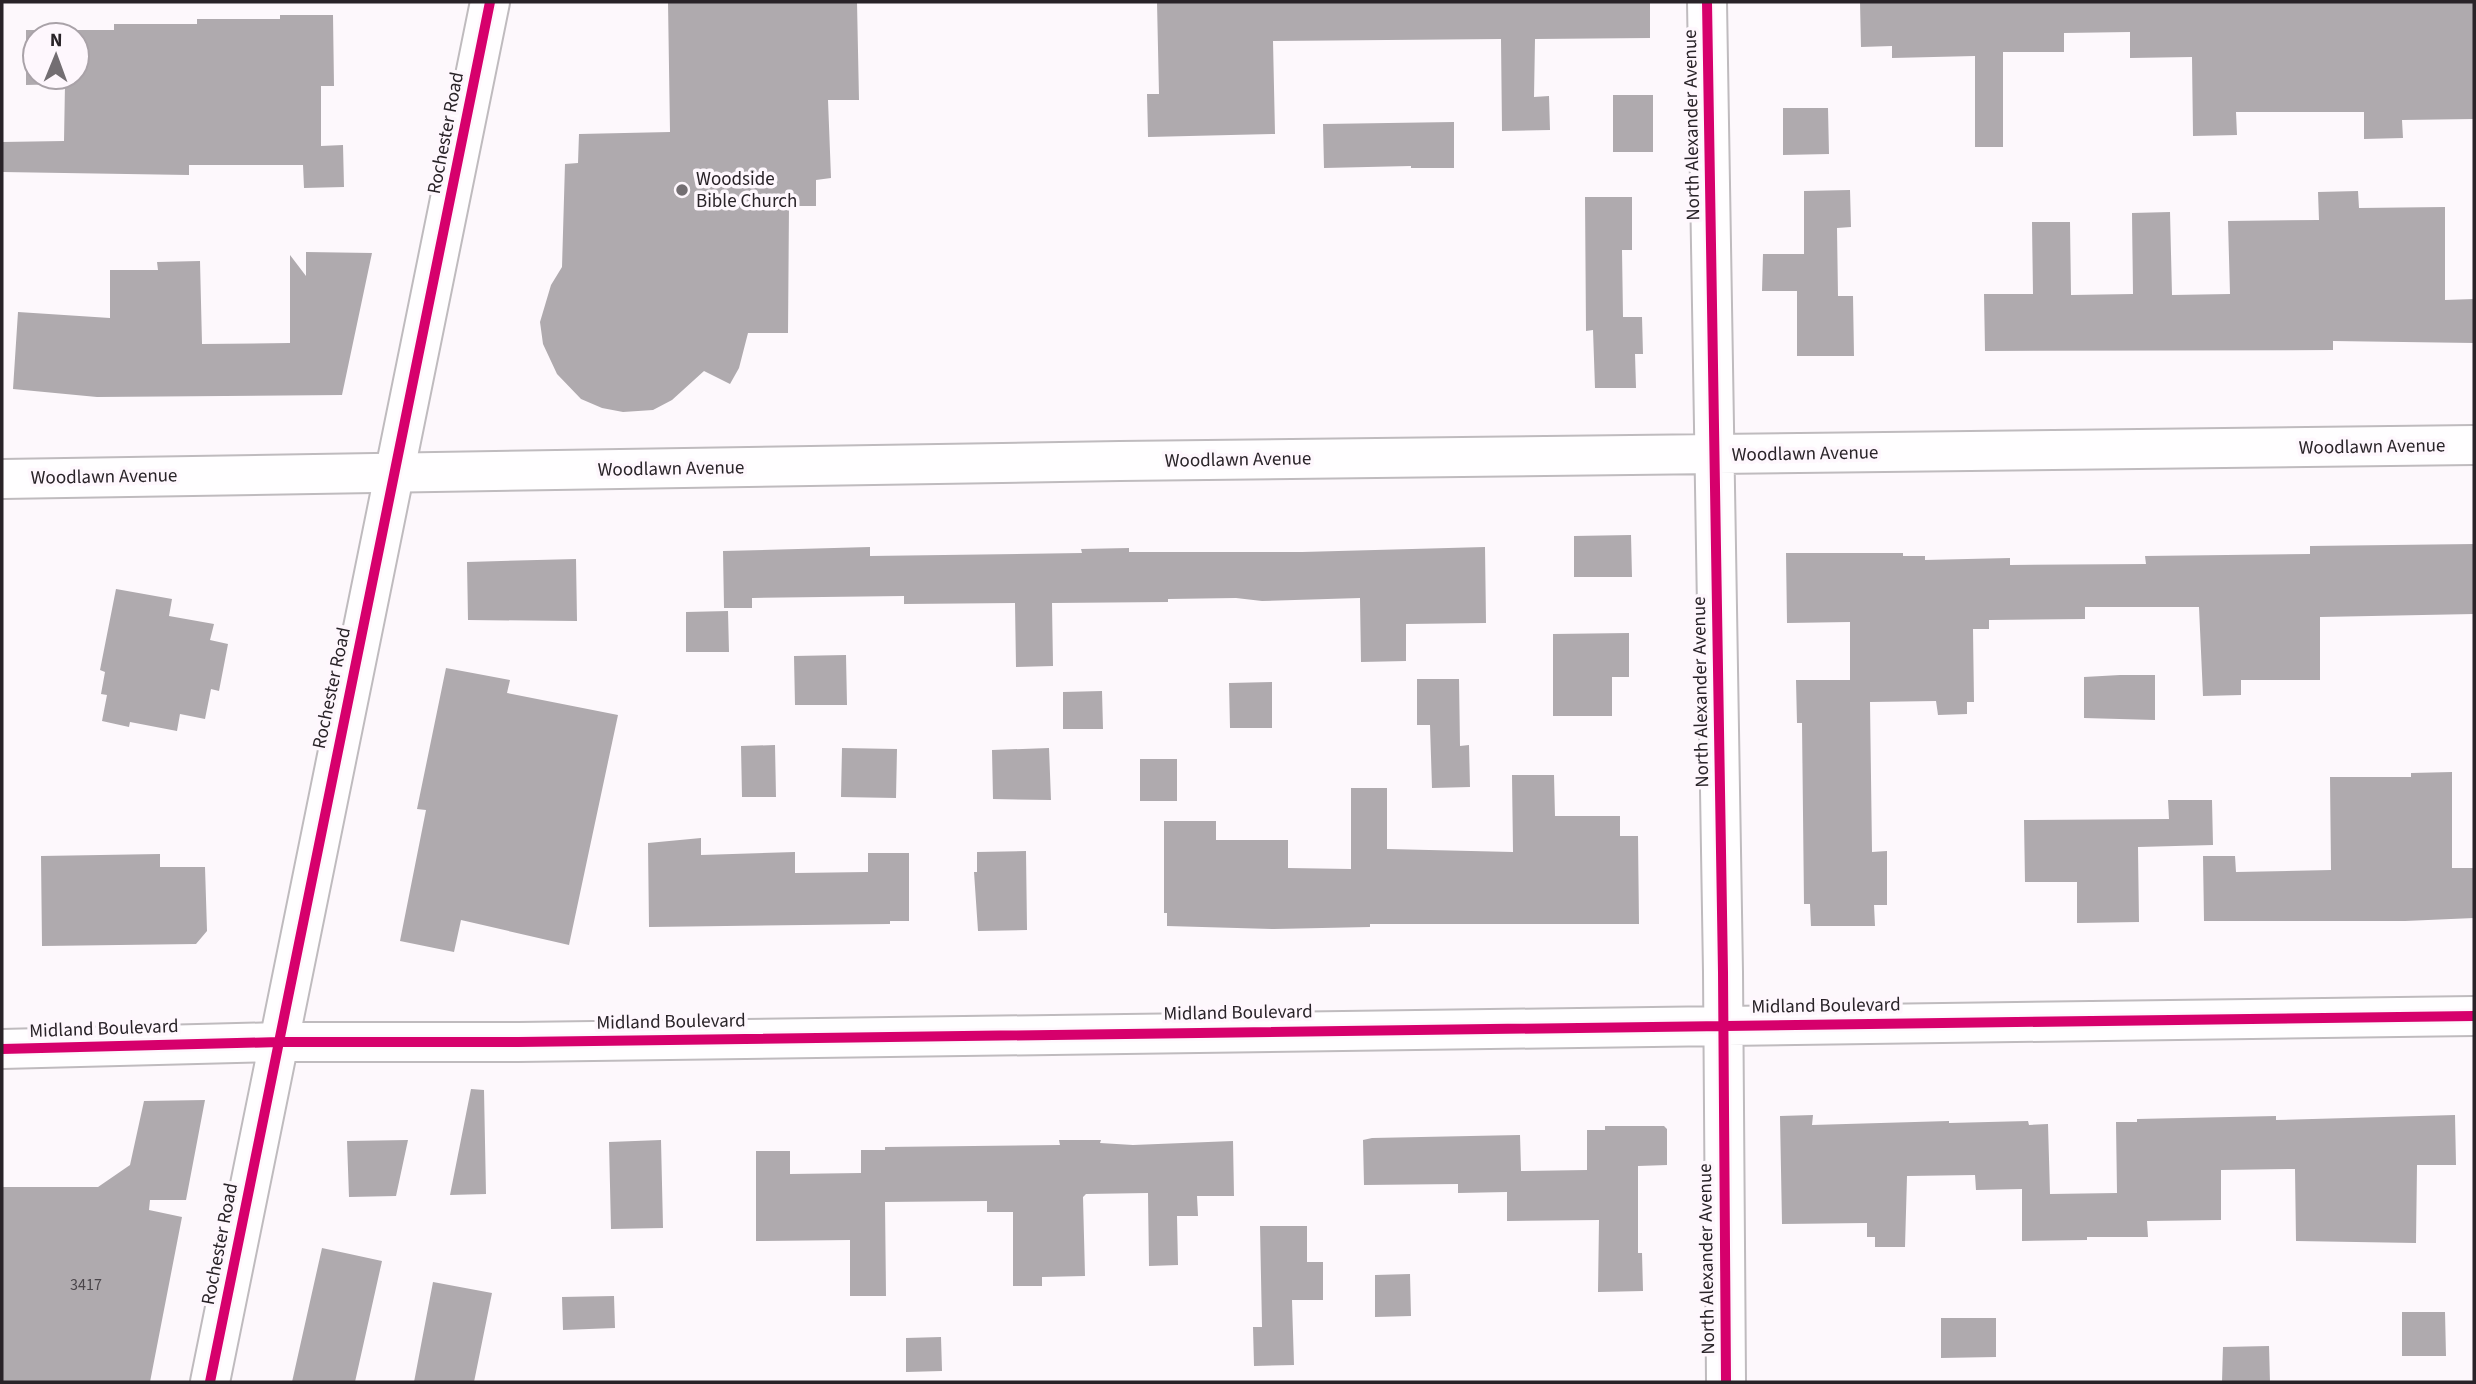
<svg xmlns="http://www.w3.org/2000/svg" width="2476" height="1384" font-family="'Source Sans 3',sans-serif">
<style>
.building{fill:#afaaae;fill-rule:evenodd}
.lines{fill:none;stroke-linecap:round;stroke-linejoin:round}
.minor-casing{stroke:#bfbbbe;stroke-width:42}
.secondary-casing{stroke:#bfbbbe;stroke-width:42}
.minor{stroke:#fffeff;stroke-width:38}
.secondary{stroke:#fffeff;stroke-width:38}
.cycleway-casing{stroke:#fef7fd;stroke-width:15}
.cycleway{stroke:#d6006c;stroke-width:10}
.poi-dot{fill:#736e72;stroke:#fef7fd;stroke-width:2.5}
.labels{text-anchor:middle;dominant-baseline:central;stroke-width:7;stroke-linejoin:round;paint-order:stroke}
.number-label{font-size:16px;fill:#4a454a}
.street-label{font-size:19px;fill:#292328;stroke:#fef7fd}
.poi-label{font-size:19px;fill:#292328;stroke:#fef7fd;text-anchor:start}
</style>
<rect width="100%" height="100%" fill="#fdf8fc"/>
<path class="building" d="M 668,2 L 857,2 L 859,100 L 828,100 L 831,178 L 816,180 L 816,206 L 789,206 L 788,333 L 748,333 L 739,368 L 730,384 L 704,371 L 672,400 L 653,410 L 623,412 L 602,408 L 581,399 L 557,374 L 543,344 L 540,322 L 551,285 L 562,267 L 565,164 L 578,163 L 579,134 L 670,132 Z
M 1157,2 L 1650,2 L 1650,38 L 1535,39 L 1534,97 L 1549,96 L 1550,130 L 1502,131 L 1501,39 L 1273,41 L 1275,134 L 1148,137 L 1147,94 L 1159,94 Z
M 1860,2 L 2474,2 L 2474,119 L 2402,120 L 2403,138 L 2364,139 L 2364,112 L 2236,112 L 2237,135 L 2193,136 L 2192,57 L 2130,58 L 2130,32 L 2064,33 L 2064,52 L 2003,52 L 2003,147 L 1975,147 L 1975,56 L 1892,58 L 1892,46 L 1861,47 Z
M 280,15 L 333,15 L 334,86 L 321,86 L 321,146 L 343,145 L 344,187 L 304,188 L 303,165 L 189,165 L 189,175 L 2,172 L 2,142 L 64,141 L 65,84 L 26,85 L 26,30 L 114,30 L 114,24 L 197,24 L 197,19 L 280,19 ZM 35,35 L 77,35 L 77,77 L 35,77 Z
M 1613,95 L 1653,95 L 1653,152 L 1613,152 Z
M 1783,108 L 1828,108 L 1829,154 L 1783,155 Z
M 1454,122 L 1454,168 L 1411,168 L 1411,166 L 1324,168 L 1323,124 Z
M 1850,190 L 1851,227 L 1837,228 L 1838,296 L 1853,296 L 1854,356 L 1797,356 L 1797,291 L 1762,291 L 1763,254 L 1804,254 L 1804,191 Z
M 2358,191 L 2359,208 L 2445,207 L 2445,300 L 2474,299 L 2474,343 L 2333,341 L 2333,350 L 1985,351 L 1984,294 L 2033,294 L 2032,222 L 2070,222 L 2071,295 L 2133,294 L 2132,213 L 2170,212 L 2172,295 L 2230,294 L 2228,221 L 2319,220 L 2318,192 Z
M 1585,197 L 1632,197 L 1632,250 L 1622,250 L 1623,317 L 1642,317 L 1643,354 L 1635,354 L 1636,388 L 1595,388 L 1593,330 L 1586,331 Z
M 306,252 L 372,253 L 342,395 L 97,397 L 13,389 L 18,312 L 110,318 L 110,270 L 158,270 L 157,262 L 200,261 L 202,344 L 290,343 L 290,255 L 306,276 Z
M 1631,535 L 1632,577 L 1574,577 L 1574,536 Z
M 2474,544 L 2474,614 L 2320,617 L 2320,680 L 2241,680 L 2241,695 L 2203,696 L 2199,607 L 2085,607 L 2085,619 L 1989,620 L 1989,629 L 1973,629 L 1974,702 L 1967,702 L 1967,714 L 1938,715 L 1936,701 L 1870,702 L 1872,852 L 1887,851 L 1887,905 L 1874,905 L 1875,926 L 1811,926 L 1810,904 L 1804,904 L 1802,723 L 1797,723 L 1796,680 L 1850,680 L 1850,622 L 1787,623 L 1786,553 L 1903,553 L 1903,556 L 1925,556 L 1925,560 L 2010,558 L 2010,565 L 2146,564 L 2145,556 L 2310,554 L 2310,546 Z
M 870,547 L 870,556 L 1082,553 L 1081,549 L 1129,548 L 1129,552 L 1302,552 L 1485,547 L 1486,623 L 1406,624 L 1406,661 L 1361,662 L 1360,598 L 1262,601 L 1236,598 L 1168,599 L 1168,602 L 1052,603 L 1053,666 L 1016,667 L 1015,603 L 904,604 L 904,596 L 752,598 L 752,608 L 724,608 L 723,551 Z
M 576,559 L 577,621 L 468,620 L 467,562 Z
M 116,589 L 172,599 L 169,616 L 214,624 L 210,640 L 228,644 L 219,691 L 211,689 L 205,719 L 180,714 L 177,731 L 130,722 L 129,727 L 102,721 L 107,695 L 101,694 L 105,672 L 100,670 Z
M 728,611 L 729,652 L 686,652 L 686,612 Z
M 1629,633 L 1629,677 L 1612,677 L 1612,716 L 1553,716 L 1553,634 Z
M 846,655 L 847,705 L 795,705 L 794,656 Z
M 446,668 L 510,680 L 507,693 L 618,715 L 569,945 L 461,920 L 454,952 L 400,941 L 426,810 L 417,809 Z
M 2120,675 L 2155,675 L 2155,720 L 2084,718 L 2084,677 Z
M 1417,679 L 1459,679 L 1460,746 L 1469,745 L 1470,787 L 1432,788 L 1430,725 L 1417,725 Z
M 1272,682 L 1272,728 L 1230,728 L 1229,683 Z
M 1102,691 L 1103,729 L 1063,729 L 1063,692 Z
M 775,745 L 776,797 L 742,797 L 741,746 Z
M 842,748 L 897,749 L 896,798 L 841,797 Z
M 1049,748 L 1051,800 L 993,799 L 992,750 Z
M 1140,759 L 1177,759 L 1177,801 L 1140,801 Z
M 2452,772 L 2452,868 L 2474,868 L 2474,918 L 2405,921 L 2204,921 L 2203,856 L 2235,856 L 2236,872 L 2331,870 L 2330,777 L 2411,777 L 2411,773 Z
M 1512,775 L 1554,775 L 1555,816 L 1620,816 L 1620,836 L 1638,836 L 1639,924 L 1370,924 L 1370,927 L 1274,929 L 1167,926 L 1167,913 L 1164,913 L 1164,821 L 1216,821 L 1216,840 L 1288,840 L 1288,868 L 1351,869 L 1351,788 L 1387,788 L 1387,849 L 1513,852 Z
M 2168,800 L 2212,800 L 2213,845 L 2138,847 L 2139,922 L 2077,923 L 2077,882 L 2025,882 L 2024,820 L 2169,819 Z
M 701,838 L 701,855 L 795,852 L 795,873 L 868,872 L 868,853 L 909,853 L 909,921 L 890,921 L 890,924 L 649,927 L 648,843 Z
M 1026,851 L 1027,930 L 978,931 L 974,872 L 977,872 L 977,852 Z
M 160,854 L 160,867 L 205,867 L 207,931 L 196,944 L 42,946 L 41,856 Z
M 471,1089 L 484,1090 L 486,1194 L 450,1195 Z
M 205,1100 L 186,1200 L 150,1200 L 149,1210 L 182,1217 L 150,1382 L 2,1382 L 2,1187 L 98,1187 L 130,1165 L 144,1101 Z
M 1813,1115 L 1812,1125 L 1949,1121 L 1949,1123 L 2028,1121 L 2029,1125 L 2048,1124 L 2050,1194 L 2117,1193 L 2116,1122 L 2137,1122 L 2137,1119 L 2276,1116 L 2276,1120 L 2455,1115 L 2456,1165 L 2417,1165 L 2416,1243 L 2296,1241 L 2295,1169 L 2221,1170 L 2221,1220 L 2147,1221 L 2148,1237 L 2087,1237 L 2087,1240 L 2022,1241 L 2022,1189 L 1976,1190 L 1975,1175 L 1907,1176 L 1905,1247 L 1875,1247 L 1875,1237 L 1867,1237 L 1867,1223 L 1782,1224 L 1780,1116 Z
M 1605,1126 L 1664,1126 L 1667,1129 L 1667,1165 L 1638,1166 L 1638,1253 L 1642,1253 L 1643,1291 L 1598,1292 L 1599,1220 L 1507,1221 L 1507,1192 L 1458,1193 L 1458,1184 L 1364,1185 L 1363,1140 L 1372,1138 L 1520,1135 L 1521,1171 L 1587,1170 L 1587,1130 L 1605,1130 Z
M 408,1140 L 396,1196 L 349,1197 L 347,1141 Z
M 661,1140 L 663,1228 L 611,1229 L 609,1142 Z
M 1059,1140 L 1101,1140 L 1100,1143 L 1133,1145 L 1233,1141 L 1234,1196 L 1197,1196 L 1198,1216 L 1177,1216 L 1178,1265 L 1149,1266 L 1148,1193 L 1086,1194 L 1083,1197 L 1085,1276 L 1042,1277 L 1042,1286 L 1013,1286 L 1013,1212 L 987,1212 L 987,1201 L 885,1202 L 886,1296 L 850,1296 L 850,1240 L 756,1241 L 756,1151 L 790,1151 L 790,1174 L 861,1173 L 861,1150 L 885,1150 L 885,1147 L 1060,1145 Z
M 1260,1226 L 1307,1226 L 1307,1262 L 1323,1262 L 1323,1300 L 1292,1300 L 1294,1365 L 1254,1366 L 1253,1327 L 1262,1327 Z
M 322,1248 L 382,1261 L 355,1382 L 292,1382 Z
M 1410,1274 L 1411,1316 L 1375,1317 L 1375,1275 Z
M 433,1282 L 492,1293 L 474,1382 L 414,1382 Z
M 614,1296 L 615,1328 L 563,1330 L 562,1297 Z
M 2402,1312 L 2445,1312 L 2446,1356 L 2402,1356 Z
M 1941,1318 L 1996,1318 L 1996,1357 L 1941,1358 Z
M 941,1337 L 942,1371 L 906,1372 L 906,1338 Z
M 2269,1346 L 2270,1382 L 2222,1382 L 2223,1347 Z"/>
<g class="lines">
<g class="minor-casing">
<path id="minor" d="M 1707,2 L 1723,972 L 1726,1382
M 2,479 L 1120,461 L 2474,445
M 2,1049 L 279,1042 L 518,1042 L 2474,1016"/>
</g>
<g class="secondary-casing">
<path id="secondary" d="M 210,1382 L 490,2"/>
</g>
<use href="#minor" class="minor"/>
<use href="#secondary" class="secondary"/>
<g class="cycleway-casing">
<path id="cycleway" d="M 1707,2 L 1723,972 L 1726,1382
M 2,1049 L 279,1042 L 518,1042 L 2474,1016
M 210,1382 L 490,2"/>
</g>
<use href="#cycleway" class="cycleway"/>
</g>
<circle class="poi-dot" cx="682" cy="190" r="7"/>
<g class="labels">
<g class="number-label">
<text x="86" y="1285">3417</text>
</g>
<g class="street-label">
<text transform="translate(1692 125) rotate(-91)">North Alexander Avenue</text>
<text transform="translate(446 133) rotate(-79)">Rochester Road</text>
<text transform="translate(2372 447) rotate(-1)">Woodlawn Avenue</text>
<text transform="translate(1805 454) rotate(-1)">Woodlawn Avenue</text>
<text transform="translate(1238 460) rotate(-1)">Woodlawn Avenue</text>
<text transform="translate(671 469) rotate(-1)">Woodlawn Avenue</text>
<text transform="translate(104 477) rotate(-1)">Woodlawn Avenue</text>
<text transform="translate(332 688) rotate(-78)">Rochester Road</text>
<text transform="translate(1701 692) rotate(-91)">North Alexander Avenue</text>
<text transform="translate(1826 1006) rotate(-1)">Midland Boulevard</text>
<text transform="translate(1238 1013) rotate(-1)">Midland Boulevard</text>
<text transform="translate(671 1022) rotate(-1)">Midland Boulevard</text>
<text transform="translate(104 1029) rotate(-2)">Midland Boulevard</text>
<text transform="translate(220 1244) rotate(-79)">Rochester Road</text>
<text transform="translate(1707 1259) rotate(-91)">North Alexander Avenue</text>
</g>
<g class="poi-label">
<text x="696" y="179">Woodside<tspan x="696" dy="22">Bible Church</tspan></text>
</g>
</g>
<rect width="2476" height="1384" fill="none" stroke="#292328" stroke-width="7"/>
<g transform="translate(56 56) rotate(1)"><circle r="33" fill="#fef7fd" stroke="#a9a2a8" stroke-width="2"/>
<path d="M0-5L12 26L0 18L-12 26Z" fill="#736e72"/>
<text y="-10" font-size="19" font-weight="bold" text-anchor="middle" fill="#292328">N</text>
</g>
</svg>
